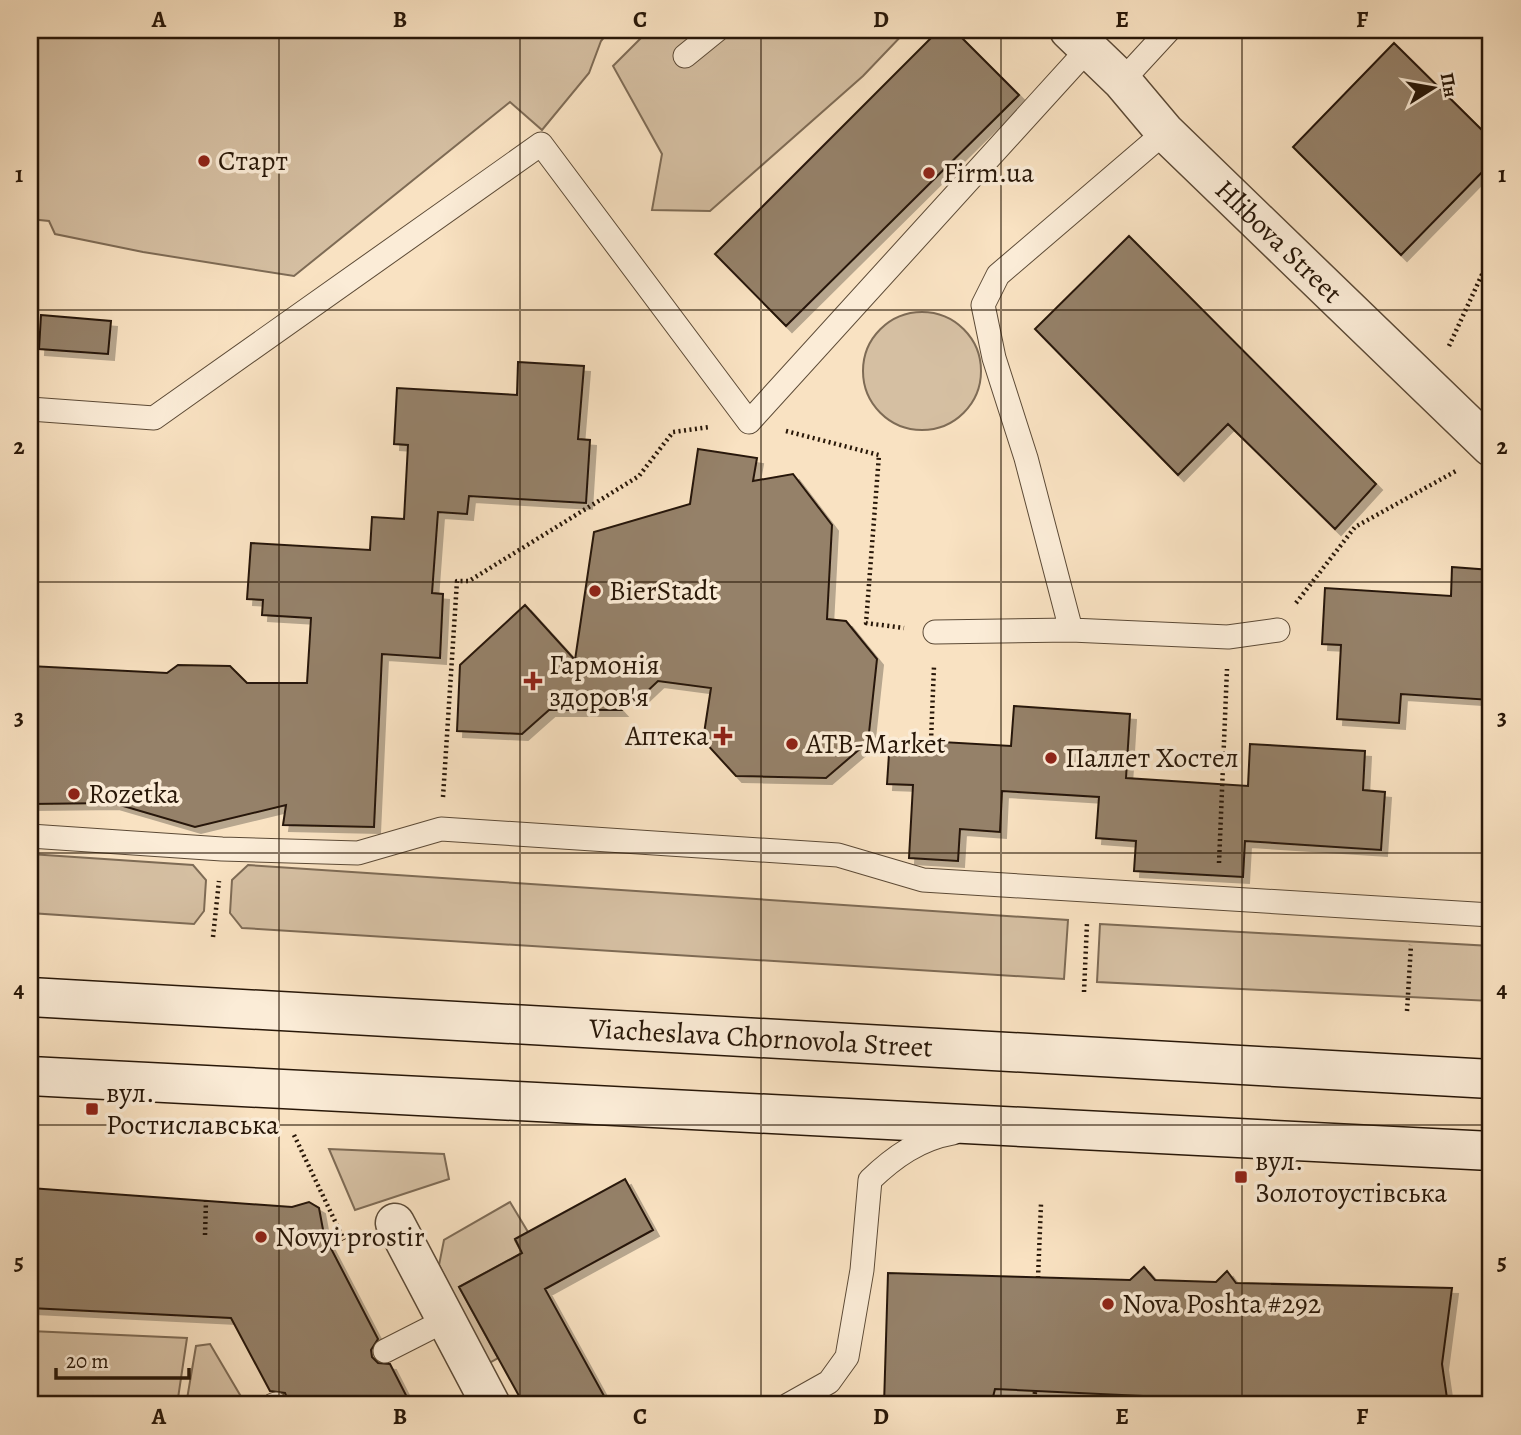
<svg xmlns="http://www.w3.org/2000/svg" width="1521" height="1435" font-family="Alegreya,serif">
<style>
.green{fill:#d5bfa2;stroke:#7e6b55;stroke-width:2}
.building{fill:#958169;stroke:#281708;stroke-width:2;filter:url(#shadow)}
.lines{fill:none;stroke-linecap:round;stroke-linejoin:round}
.lane-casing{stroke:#5c4a36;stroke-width:25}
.street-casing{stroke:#5c4a36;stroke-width:41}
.secondary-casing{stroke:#281708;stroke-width:41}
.path{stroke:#281708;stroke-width:4.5;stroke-dasharray:2 3.5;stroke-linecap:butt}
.lane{stroke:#fbecd7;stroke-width:23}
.street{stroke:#fbecd7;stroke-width:38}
.secondary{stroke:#fbecd7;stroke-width:38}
.grid{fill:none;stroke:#281708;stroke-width:2;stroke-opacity:0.55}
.poi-dot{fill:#8f2418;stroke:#fbecd7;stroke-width:2.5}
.labels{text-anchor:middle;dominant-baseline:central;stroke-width:7;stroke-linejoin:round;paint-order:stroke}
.poi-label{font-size:28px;fill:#281708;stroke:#fbecd7;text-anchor:start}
.street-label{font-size:28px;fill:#281708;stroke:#fbecd7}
.neatline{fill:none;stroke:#281708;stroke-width:2.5}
.grid-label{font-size:23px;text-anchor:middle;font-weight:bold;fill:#281708}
</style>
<defs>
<filter id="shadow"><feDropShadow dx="6" dy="6" stdDeviation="0" flood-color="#0004"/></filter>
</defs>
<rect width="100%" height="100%" fill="#f9e2c2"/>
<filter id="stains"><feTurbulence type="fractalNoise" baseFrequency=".00286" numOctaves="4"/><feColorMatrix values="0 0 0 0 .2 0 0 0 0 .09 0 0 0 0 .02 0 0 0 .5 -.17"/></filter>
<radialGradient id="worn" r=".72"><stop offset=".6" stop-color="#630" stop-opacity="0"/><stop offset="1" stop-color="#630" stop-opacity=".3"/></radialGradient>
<path class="green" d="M 30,30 L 610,30 L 601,41 L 589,73 L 542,130 L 510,102 L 294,276 L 143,252 L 55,234 L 49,221 L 30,219 Z
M 649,30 L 907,30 L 863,76 L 710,211 L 652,210 L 662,154 L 613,66 Z
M863 371a59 59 0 1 1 118 0a59 59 0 1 1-118 0Z
M 30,854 L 193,865 L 206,880 L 204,911 L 194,924 L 30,913 Z
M 248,865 L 1068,920 L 1064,979 L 242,928 L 230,913 L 232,880 Z
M 1100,924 L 1491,946 L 1491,1001 L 1097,982 Z
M 329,1149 L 444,1154 L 449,1179 L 355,1210 Z
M 510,1202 L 528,1232 L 515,1240 L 522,1253 L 459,1287 L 498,1358 L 489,1363 L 439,1265 L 444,1240 Z
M 30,1331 L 187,1338 L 177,1405 L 30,1405 Z
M 210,1344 L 246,1405 L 186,1405 L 196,1346 Z"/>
<path class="building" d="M 939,30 L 954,30 L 1019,95 L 786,326 L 715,254 Z
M 1394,43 L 1491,139 L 1491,163 L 1401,255 L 1293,147 Z
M 1129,236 L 1376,484 L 1335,529 L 1228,424 L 1178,475 L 1035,329 Z
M 41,315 L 111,321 L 108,354 L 39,349 Z
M 518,362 L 584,366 L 578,439 L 590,440 L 586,503 L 469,496 L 467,514 L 438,512 L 432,593 L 443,594 L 440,658 L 382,654 L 374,827 L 283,825 L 286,805 L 195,827 L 113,803 L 30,804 L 30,666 L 167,673 L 178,665 L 230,666 L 247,683 L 307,683 L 311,618 L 262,615 L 263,600 L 247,599 L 251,543 L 370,550 L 372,517 L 404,519 L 408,445 L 394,444 L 397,388 L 517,395 Z
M 698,449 L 757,458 L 753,481 L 793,474 L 832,525 L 827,619 L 846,621 L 877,659 L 868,742 L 826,778 L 736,776 L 703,740 L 711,688 L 658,681 L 638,700 L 610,698 L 621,710 L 549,710 L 522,734 L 457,731 L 460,665 L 525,605 L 575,660 L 594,532 L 690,504 Z
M 1452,567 L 1491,570 L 1491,700 L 1401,694 L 1399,723 L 1337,719 L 1341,645 L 1322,644 L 1325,588 L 1451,596 Z
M 1014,706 L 1130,714 L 1126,778 L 1248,786 L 1250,744 L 1365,751 L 1363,790 L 1385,792 L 1381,850 L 1245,841 L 1243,877 L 1134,871 L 1136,841 L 1096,838 L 1099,797 L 1002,791 L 1000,832 L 960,829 L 958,861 L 909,858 L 913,785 L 887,784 L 890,739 L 1011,746 Z
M 625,1179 L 653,1230 L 545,1289 L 609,1405 L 524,1405 L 459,1287 L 522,1253 L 515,1239 Z
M 30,1188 L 292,1207 L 309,1202 L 319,1208 L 324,1235 L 378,1339 L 371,1350 L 372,1357 L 378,1363 L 390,1364 L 411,1405 L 290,1405 L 285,1393 L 270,1391 L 231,1318 L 30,1308 Z
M 1144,1267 L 1155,1280 L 1216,1282 L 1227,1271 L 1236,1283 L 1452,1288 L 1442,1364 L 1448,1405 L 1333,1405 L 995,1389 L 991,1405 L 884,1405 L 888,1273 L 1130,1280 Z"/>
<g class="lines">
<g class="lane-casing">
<path id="lane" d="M 685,56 L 717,30
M 1122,81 L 1169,30
M 30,409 L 154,418 L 541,144 L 749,422 L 1088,49
M 1071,630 L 1026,458 L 994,358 L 983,305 L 998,275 L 1165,132
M 935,632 L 1071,630 L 1228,637 L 1278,630
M 30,836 L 222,849 L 358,853 L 441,829 L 838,855 L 923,880 L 1491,915
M 385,1351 L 446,1320
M 273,1405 L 276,1404
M 788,1405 L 829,1382 L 847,1357 L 862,1270 L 870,1180 C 894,1157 919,1139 953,1133"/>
</g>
<g class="street-casing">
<g id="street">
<path id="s1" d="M 1069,30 L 1122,81 L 1165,132 L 1491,447"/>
<path d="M 395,1223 L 491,1405"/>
</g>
</g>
<g class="secondary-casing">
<g id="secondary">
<path id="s2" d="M 30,997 L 1491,1079"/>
<path d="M 30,1076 L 1491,1151"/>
</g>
</g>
<path class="path" d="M 1449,346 L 1491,255
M 786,431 L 879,455 L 866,623 L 904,628
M 1296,603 L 1355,527 L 1456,471
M 931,741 L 934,666
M 443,797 L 457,581 L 469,581 L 639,476 L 673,432 L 709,427
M 1219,863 L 1227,669
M 213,937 L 219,881
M 1084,992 L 1087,923
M 1407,1011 L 1411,945
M 294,1135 L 344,1240
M 205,1235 L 206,1201
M 1038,1278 L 1041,1204
M 1034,1405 L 1035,1391"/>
<use href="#lane" class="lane"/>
<use href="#street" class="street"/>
<use href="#secondary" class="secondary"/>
</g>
<path class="grid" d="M 279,30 L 279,1405M 520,30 L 520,1405M 761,30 L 761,1405M 1001,30 L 1001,1405M 1242,30 L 1242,1405M 30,310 L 1491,310M 30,582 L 1491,582M 30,853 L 1491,853M 30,1125 L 1491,1125"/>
<g class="poi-dot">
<circle cx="204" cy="161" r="7"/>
<circle cx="929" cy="173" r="7"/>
<circle cx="595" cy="591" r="7"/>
<path d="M529.5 670.5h7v7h7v7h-7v7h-7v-7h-7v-7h7z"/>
<path d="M719.5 725.5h7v7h7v7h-7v7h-7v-7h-7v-7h7z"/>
<circle cx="792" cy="744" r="7"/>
<circle cx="1051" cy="758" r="7"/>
<circle cx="74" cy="794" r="7"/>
<rect x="85" y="1102" width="14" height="14" rx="3.5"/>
<rect x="1234" y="1170" width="14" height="14" rx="3.5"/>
<circle cx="261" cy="1237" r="7"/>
<circle cx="1108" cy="1304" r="7"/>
</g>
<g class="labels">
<g class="poi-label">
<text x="218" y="161">Старт</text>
<text x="943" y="173">Firm.ua</text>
<text x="609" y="591">BierStadt</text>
<text x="549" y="665">Гармонія<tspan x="549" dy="32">здоров'я</tspan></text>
<text x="709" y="736" text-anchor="end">Аптека</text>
<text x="806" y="744">ATB-Market</text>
<text x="1065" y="758">Паллет Хостел</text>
<text x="88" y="794">Rozetka</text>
<text x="106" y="1093">вул.<tspan x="106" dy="32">Ростиславська</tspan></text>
<text x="1255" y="1161">вул.<tspan x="1255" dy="32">Золотоустiвська</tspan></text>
<text x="275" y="1237">Novyi prostir</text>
<text x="1122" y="1304">Nova Poshta #292</text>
</g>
<g class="street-label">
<text stroke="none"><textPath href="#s1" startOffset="298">Hlibova Street</textPath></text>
<text stroke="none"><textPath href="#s2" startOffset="732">Viacheslava Chornovola Street</textPath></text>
</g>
</g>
<rect width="1521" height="1435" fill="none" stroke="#f9e2c2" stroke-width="77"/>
<g transform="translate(1433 88) rotate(79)" stroke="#fbecd7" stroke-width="5" paint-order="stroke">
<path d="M0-5L12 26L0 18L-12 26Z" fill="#281708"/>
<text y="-10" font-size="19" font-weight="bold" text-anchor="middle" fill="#281708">Пн</text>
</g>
<path d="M56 1368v10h133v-10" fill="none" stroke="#281708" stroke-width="3.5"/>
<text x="66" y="1368" font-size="21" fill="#281708" stroke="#fbecd7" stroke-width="5" paint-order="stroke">20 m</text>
<rect x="38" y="38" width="1444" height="1358" class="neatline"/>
<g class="grid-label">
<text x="159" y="27">A</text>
<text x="400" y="27">B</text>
<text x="640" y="27">C</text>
<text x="881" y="27">D</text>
<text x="1122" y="27">E</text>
<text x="1362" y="27">F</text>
<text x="19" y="182">1</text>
<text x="1502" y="182">1</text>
<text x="19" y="454">2</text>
<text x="1502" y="454">2</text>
<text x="19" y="725">3</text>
<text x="1502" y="725">3</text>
<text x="19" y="997">4</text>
<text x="1502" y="997">4</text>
<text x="19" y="1269">5</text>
<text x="1502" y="1269">5</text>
<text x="159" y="1424">A</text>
<text x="400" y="1424">B</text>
<text x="640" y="1424">C</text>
<text x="881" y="1424">D</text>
<text x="1122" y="1424">E</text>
<text x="1362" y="1424">F</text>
</g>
<rect width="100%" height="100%" filter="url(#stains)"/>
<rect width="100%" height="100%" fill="url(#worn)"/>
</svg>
